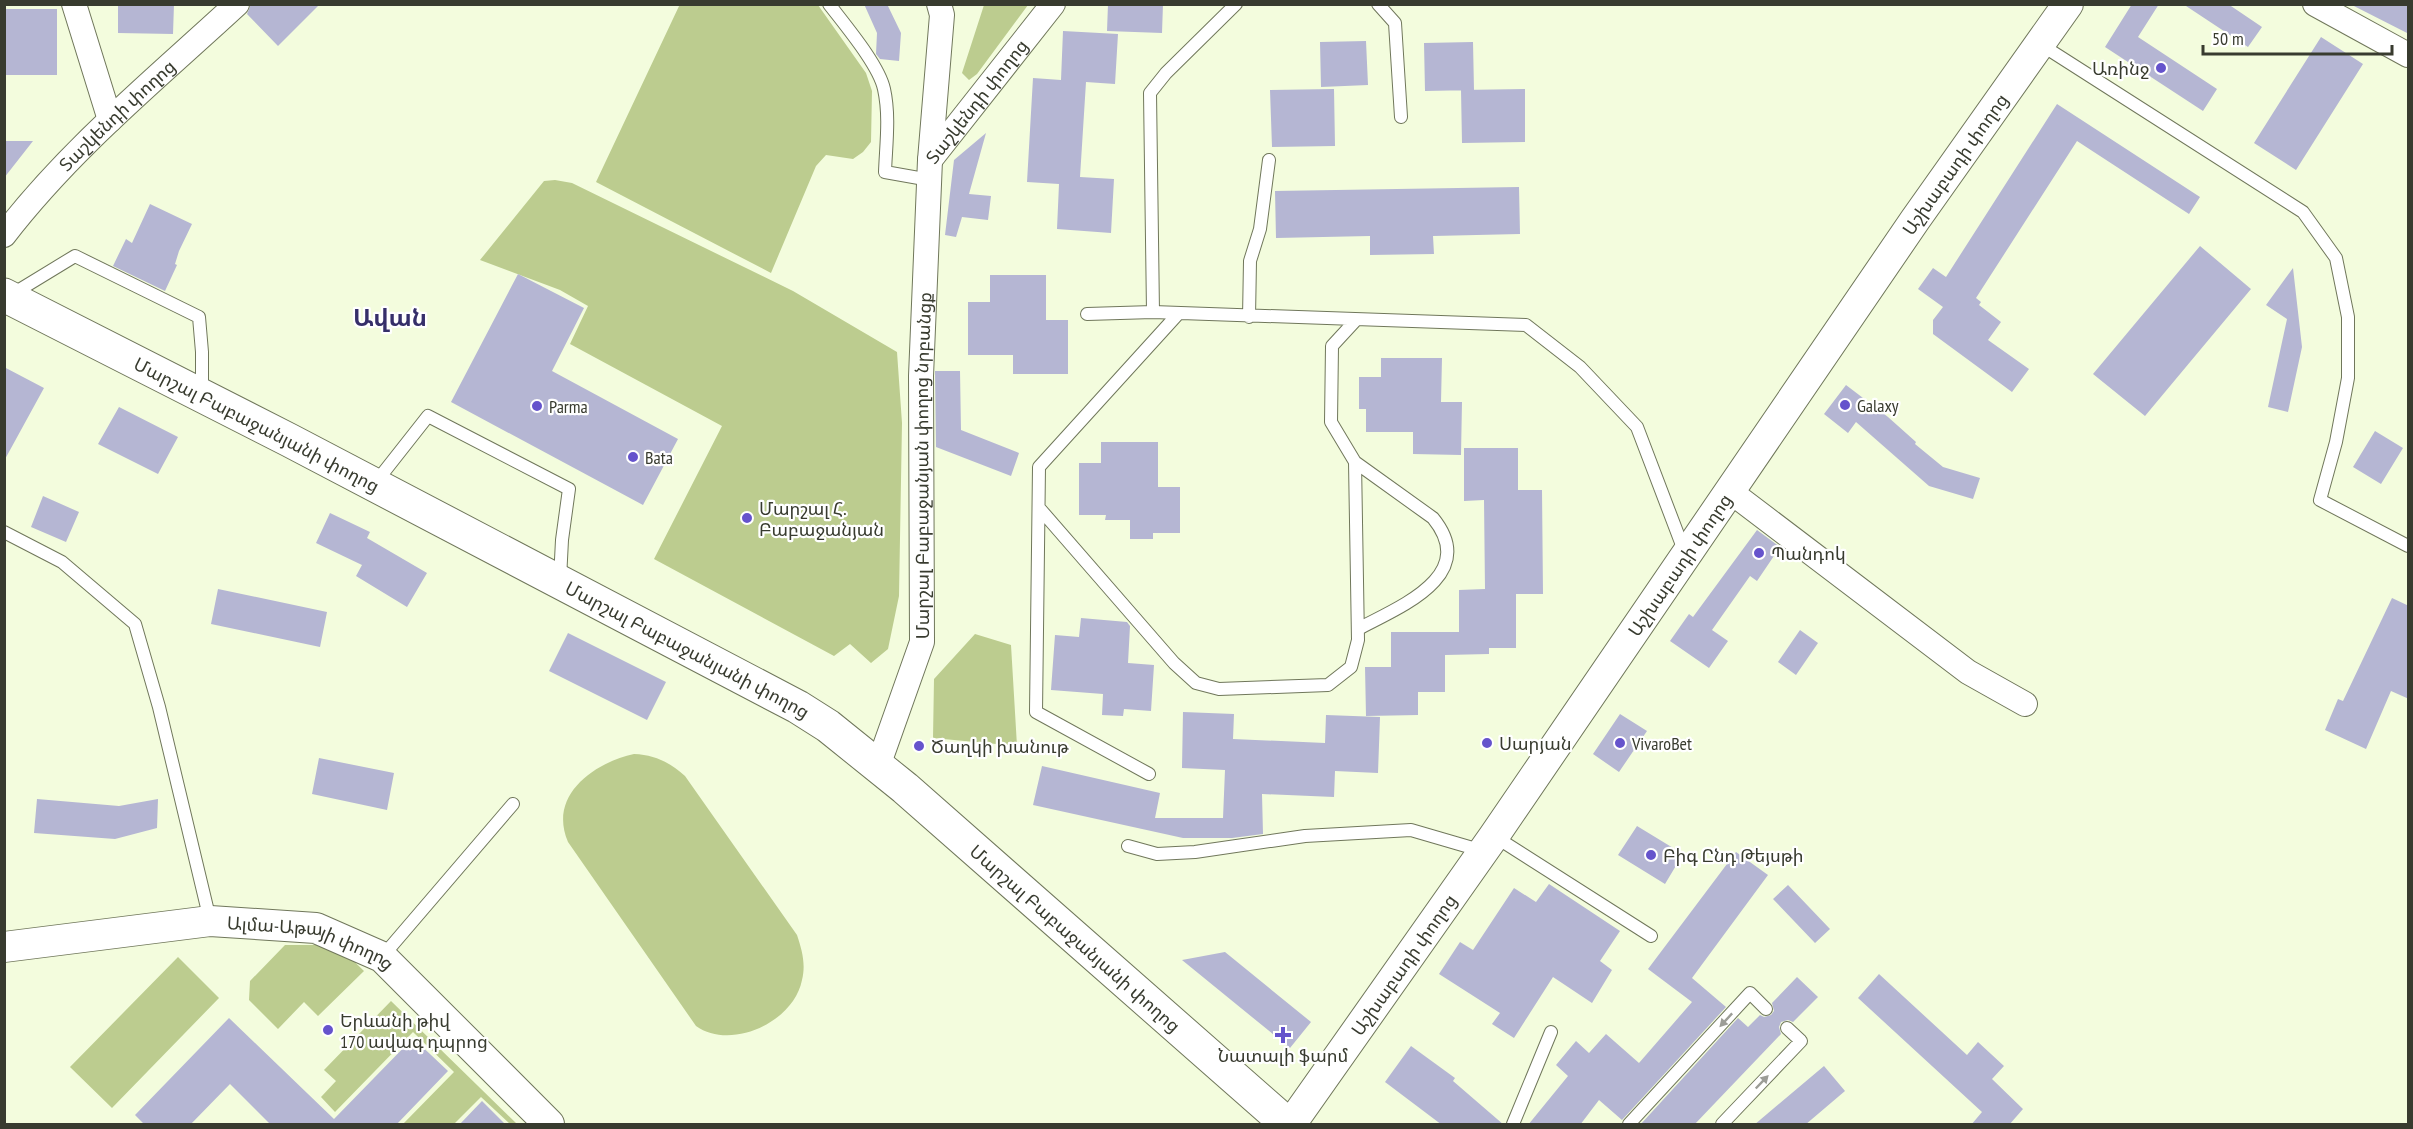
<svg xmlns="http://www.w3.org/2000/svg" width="2413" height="1129" font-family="'PT Sans Narrow','Noto Sans Armenian',sans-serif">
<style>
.green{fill:#bccc8f}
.building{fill:#b5b6d3}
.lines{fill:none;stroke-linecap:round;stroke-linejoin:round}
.service-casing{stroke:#70775b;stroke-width:14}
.minor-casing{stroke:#70775b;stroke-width:26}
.tertiary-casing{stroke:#70775b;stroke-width:32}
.secondary-casing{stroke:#70775b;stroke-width:35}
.service{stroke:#fff;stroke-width:12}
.minor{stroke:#fff;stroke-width:24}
.tertiary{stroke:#fff;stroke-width:30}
.secondary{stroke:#fff;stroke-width:33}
.oneway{fill:#9c9d97}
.poi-dot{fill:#6553cc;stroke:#fff;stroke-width:2}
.labels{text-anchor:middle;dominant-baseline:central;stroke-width:4.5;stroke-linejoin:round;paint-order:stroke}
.poi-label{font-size:18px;fill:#383b2f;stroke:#fff;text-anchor:start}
.street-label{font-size:18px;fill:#383b2f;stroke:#fff}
.district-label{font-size:24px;font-weight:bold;fill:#362f6a;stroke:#fff}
</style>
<rect width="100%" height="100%" fill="#f3fcdd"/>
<path class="green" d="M 680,4 L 818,5 L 866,73 L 872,91 L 871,142 L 863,152 L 853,159 L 826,155 L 816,166 L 771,273 L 596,182 Z
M 984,5 L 1028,5 L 977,74 L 969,80 L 962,73 Z
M 555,180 L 572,183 L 793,291 L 897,352 L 902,423 L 899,596 L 888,649 L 871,663 L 850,644 L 834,656 L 654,559 L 722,426 L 570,344 L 588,306 L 560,290 L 480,260 L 544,181 Z
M 975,634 L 1011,645 L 1017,746 L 933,738 L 934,679 Z
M 634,754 C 655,755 669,762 685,776 L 797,935 C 802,950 806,964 802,980 C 794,1022 731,1051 696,1026 L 568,842 C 548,796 593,763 634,754 Z
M 285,945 L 337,945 L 364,971 L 318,1016 L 304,1002 L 278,1029 L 249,1000 L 250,981 Z
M 178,957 L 219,998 L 112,1108 L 70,1067 Z
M 391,1001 L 517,1124 L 510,1124 L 481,1097 L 454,1124 L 403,1124 L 454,1072 L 413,1032 L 335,1112 L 321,1097 L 336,1081 L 324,1070 Z"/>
<path class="building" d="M 118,4 L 174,4 L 173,34 L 118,33 Z
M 251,4 L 320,4 L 278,46 L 247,14 Z
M 864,4 L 887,4 L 901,33 L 899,61 L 880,59 L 876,54 L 877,33 Z
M 1108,4 L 1163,4 L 1162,33 L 1107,31 Z
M 2132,4 L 2159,4 L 2138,37 L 2217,89 L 2203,111 L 2105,47 Z
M 2183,4 L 2228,4 L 2262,27 L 2248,47 Z
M 2350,4 L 2409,4 L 2409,34 Z
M 4,9 L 57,9 L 57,75 L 4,75 Z
M 1063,31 L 1118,34 L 1115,84 L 1086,82 L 1080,177 L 1114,179 L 1111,233 L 1057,229 L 1059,184 L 1027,182 L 1033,78 L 1061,80 Z
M 2321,37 L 2363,64 L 2296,170 L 2254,143 Z
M 1366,41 L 1368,85 L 1321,87 L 1320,42 Z
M 1473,42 L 1474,90 L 1425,91 L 1424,43 Z
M 1334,89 L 1335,146 L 1272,147 L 1270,90 Z
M 1525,89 L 1525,142 L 1462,143 L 1461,90 Z
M 2057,104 L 2200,197 L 2189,214 L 2077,141 L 1976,298 L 1981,302 L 1979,305 L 2001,322 L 1988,340 L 2029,369 L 2012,392 L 1933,334 L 1933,320 L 1943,307 L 1918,289 L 1933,268 L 1946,277 Z
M 986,133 L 969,194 L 991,196 L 988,220 L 962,217 L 956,237 L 945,235 L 954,160 Z
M 4,141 L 33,141 L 4,178 Z
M 1519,187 L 1520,234 L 1433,236 L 1434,254 L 1370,255 L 1370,236 L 1276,238 L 1275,191 Z
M 150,204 L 192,224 L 179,251 L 175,264 L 177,265 L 165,291 L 113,266 L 126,239 L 132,243 Z
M 2200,246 L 2251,289 L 2145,416 L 2093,374 Z
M 2293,268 L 2302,347 L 2288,412 L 2268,407 L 2287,319 L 2266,305 Z
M 518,274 L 584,308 L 552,371 L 678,439 L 643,505 L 451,402 Z
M 990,275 L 1046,275 L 1046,320 L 1068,320 L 1068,374 L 1013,374 L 1013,355 L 968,355 L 968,302 L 990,302 Z
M 1381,358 L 1442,358 L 1441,402 L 1462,402 L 1461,455 L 1413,454 L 1413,432 L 1366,432 L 1366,409 L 1359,409 L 1359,377 L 1381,377 Z
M 4,367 L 44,388 L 4,461 Z
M 935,371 L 960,371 L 961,430 L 1019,453 L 1011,476 L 936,447 Z
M 1846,385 L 1888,417 L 1916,442 L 1915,444 L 1943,467 L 1980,478 L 1973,499 L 1929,486 L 1856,422 L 1848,433 L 1824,414 Z
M 119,407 L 178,437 L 158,474 L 98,444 Z
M 2375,431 L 2403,448 L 2381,484 L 2353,467 Z
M 1101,442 L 1158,442 L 1158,487 L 1180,487 L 1180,533 L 1153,533 L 1153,539 L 1130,539 L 1130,520 L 1105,520 L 1106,515 L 1079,515 L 1079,463 L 1101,463 Z
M 1464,448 L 1518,448 L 1518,490 L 1542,490 L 1543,594 L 1516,594 L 1516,648 L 1489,648 L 1489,654 L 1445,655 L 1445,692 L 1418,692 L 1418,715 L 1366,716 L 1365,667 L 1391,667 L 1391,632 L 1459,632 L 1459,590 L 1485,589 L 1484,500 L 1464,501 Z
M 43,496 L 79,512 L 66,542 L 31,527 Z
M 330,513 L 370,532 L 367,538 L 427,573 L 407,607 L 356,576 L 362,565 L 316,543 Z
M 1757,530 L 1780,547 L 1757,581 L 1750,576 L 1712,630 L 1728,641 L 1709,668 L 1670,641 L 1689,614 L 1693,617 Z
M 218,589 L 327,612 L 320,647 L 211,624 Z
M 2392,598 L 2409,606 L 2409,699 L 2391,691 L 2366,749 L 2325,730 L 2338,699 L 2343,701 Z
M 1081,618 L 1127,622 L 1130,626 L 1128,663 L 1154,665 L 1151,711 L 1124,709 L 1123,716 L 1102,715 L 1103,694 L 1051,690 L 1055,635 L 1079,637 Z
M 1800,630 L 1818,643 L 1796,675 L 1778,662 Z
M 568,633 L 666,682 L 647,720 L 549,671 Z
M 1183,712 L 1234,714 L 1233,739 L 1325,743 L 1326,715 L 1380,717 L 1378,773 L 1335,771 L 1334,797 L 1262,794 L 1263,834 L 1232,838 L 1183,838 L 1033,805 L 1042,766 L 1160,793 L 1155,818 L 1223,818 L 1225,770 L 1182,768 Z
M 1620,714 L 1647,731 L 1619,772 L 1593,754 Z
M 319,758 L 394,773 L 387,810 L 312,794 Z
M 37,799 L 119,806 L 158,799 L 157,828 L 115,839 L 34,833 Z
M 1637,826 L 1683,854 L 1665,884 L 1618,855 Z
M 1736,852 L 1768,875 L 1692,978 L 1726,1007 L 1622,1120 L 1599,1100 L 1580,1125 L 1528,1125 L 1568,1076 L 1556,1065 L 1576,1041 L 1589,1053 L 1606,1034 L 1639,1063 L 1692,1002 L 1648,969 Z
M 1549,884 L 1620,931 L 1600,961 L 1612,970 L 1592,1003 L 1553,977 L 1514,1038 L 1492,1024 L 1500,1013 L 1439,974 L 1460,942 L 1473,950 L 1514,888 L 1536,902 Z
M 1788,885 L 1830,929 L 1815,943 L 1773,899 Z
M 1225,952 L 1311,1022 L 1290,1048 L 1182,960 Z
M 1879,974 L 1967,1055 L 1978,1042 L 2004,1066 L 1992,1079 L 2023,1109 L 2009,1125 L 1971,1125 L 1982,1112 L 1858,998 Z
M 1797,977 L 1818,997 L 1793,1022 L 1788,1020 L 1781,1022 L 1779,1027 L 1781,1034 L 1694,1125 L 1640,1125 L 1738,1018 L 1748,1027 L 1760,1015 L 1764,1017 L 1771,1015 L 1774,1011 L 1772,1003 Z
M 229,1018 L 334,1119 L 413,1038 L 448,1071 L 396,1125 L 271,1125 L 230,1084 L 190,1125 L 145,1125 L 135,1115 Z
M 1411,1046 L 1455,1078 L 1453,1081 L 1504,1125 L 1442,1125 L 1385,1082 Z
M 1824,1066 L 1845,1091 L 1805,1125 L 1754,1125 Z
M 482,1101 L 506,1125 L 459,1125 Z"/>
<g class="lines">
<g class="service-casing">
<path id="service" d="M 829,4 C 845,25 879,65 884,89 C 890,116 886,145 885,172 L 930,180
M 1378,4 L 1395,23 L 1401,117
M 2040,44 L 2303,212 L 2336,258 L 2348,317 L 2348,378 L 2336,442 L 2320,500 L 2408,546
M 11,295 L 75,256 L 199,317 L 202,352 L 202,393
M 1153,312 L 1150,93 L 1166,73 L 1236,4
M 1087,314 L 1153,312 L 1526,325 L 1580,367 L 1637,427 L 1685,553
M 1249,317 L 1250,261 L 1260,229 L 1269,160
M 1355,462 L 1433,518 C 1480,576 1399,607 1358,629
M 376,482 L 428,416 L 569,489 L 562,540 L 560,579
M 1040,509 L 1174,663 L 1196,683 L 1219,689 L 1328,685 L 1351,667 L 1358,640 L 1355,462 L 1331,422 L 1332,346 L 1356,320
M 4,532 L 62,562 L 135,624 L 159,707 L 210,920
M 1149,774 L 1036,712 L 1039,467 L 1178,314
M 1494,836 L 1651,936
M 1128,846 L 1157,854 L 1195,852 L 1305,836 L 1411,830 L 1483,851
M 382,957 L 513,804
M 1513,1124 L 1551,1032
M 1629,1124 L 1750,993 L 1766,1009
M 1722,1124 L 1801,1041 L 1787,1028"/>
</g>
<g class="minor-casing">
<g id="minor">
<path d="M 74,4 L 110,120"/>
<path d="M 2315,4 L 2408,55"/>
<path id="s1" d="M 930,160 L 1053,4"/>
<path id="s2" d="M 4,235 C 71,148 157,78 237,4"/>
<path d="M 1731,492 L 1968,672 L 2025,704"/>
<path id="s3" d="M 878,766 L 922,642 L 921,376 L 930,160 L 942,15 L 939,4"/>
</g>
</g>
<g class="tertiary-casing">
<g id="tertiary">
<path id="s4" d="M 4,947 L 210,921 L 316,928 L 382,957 L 549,1124"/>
<path id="s5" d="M 1291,1124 L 1494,836 L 1915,220 L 2068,4"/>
</g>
</g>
<g class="secondary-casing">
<g id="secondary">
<path id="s6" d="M 4,295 L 289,440 L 798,707 L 828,726 L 905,788 L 1287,1124"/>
</g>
</g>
<use href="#service" class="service"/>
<use href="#minor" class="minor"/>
<use href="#tertiary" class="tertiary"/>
<use href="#secondary" class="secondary"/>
</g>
<defs><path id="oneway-solid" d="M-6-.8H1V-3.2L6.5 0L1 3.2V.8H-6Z" transform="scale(1.5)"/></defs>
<g class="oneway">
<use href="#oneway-solid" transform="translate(1726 1020) rotate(133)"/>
<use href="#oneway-solid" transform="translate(1762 1082) rotate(-46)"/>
</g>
<g class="poi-dot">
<circle cx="2161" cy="68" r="6"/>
<circle cx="1845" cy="405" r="6"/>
<circle cx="537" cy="406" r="6"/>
<circle cx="633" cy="457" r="6"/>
<circle cx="747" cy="518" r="6"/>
<circle cx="1759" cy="553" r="6"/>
<circle cx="1487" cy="743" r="6"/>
<circle cx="1620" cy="743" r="6"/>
<circle cx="919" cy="746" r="6"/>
<circle cx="1651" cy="855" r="6"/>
<circle cx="328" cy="1030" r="6"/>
<path d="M1280 1026h6v6h6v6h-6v6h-6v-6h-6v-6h6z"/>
</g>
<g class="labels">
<g class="poi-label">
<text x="2149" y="68" text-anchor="end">Առինջ</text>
<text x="1857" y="405">Galaxy</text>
<text x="549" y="406">Parma</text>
<text x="645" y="457">Bata</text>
<text x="759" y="508">Մարշալ Հ.<tspan x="759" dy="21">Բաբաջանյան</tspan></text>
<text x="1771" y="553">Պանդոկ</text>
<text x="1499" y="743">Սարյան</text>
<text x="1632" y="743">VivaroBet</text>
<text x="931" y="746">Ծաղկի խանութ</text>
<text x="1663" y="855">Բիգ Ընդ Թեյսթի</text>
<text x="340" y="1020">Երևանի թիվ<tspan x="340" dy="21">170 ավագ դպրոց</tspan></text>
<text x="1283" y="1055" text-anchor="middle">Նատալի ֆարմ</text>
</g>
<g class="street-label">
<text stroke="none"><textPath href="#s1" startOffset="75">Տաշկենդի փողոց</textPath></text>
<text stroke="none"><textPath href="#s2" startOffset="165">Տաշկենդի փողոց</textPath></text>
<text stroke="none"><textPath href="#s5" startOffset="1167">Աշխաբադի փողոց</textPath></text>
<text stroke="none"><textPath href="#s6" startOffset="284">Մարշալ Բաբաջանյանի փողոց</textPath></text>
<text stroke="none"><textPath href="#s3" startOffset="308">Մարշալ Բաբաջանյան փողոց նրբանցք</textPath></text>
<text stroke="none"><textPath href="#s5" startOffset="681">Աշխաբադի փողոց</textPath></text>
<text stroke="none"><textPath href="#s6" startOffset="770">Մարշալ Բաբաջանյանի փողոց</textPath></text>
<text stroke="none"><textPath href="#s6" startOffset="1256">Մարշալ Բաբաջանյանի փողոց</textPath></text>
<text stroke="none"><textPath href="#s4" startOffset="312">Ալմա-Աթայի փողոց</textPath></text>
<text stroke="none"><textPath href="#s5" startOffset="195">Աշխաբադի փողոց</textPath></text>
</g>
<g class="district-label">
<text x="390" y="317">Ավան</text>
</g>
</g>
<rect width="2413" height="1129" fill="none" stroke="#383b2f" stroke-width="12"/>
<path d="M2203 45v9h189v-9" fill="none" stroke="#383b2f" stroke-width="3"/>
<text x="2212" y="45" font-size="18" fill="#383b2f" stroke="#ffffff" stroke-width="4.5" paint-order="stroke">50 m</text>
</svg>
